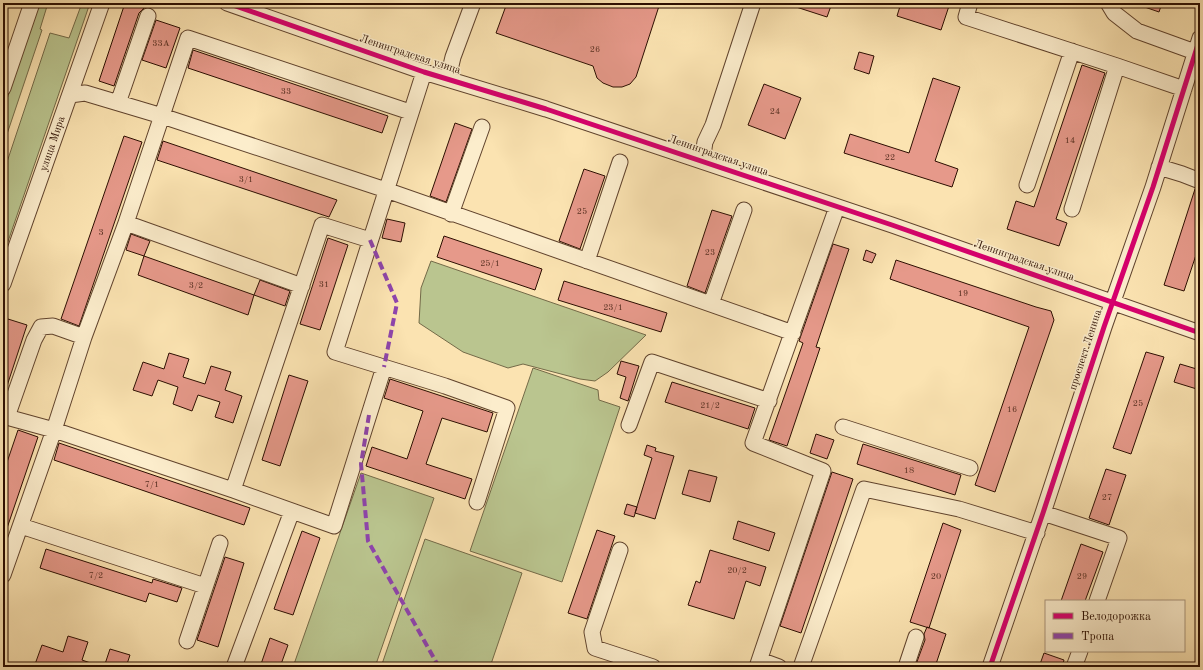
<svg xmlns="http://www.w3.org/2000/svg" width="1203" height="670" font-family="'Old Standard TT',serif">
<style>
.green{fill:#bac58f;stroke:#736a48}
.building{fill:#e6998a;stroke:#2c0e01}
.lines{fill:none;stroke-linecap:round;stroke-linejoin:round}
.minor-casing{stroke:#60432d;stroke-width:17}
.minor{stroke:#fcedcc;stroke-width:15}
.quiet{stroke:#8e44ad;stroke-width:4;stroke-dasharray:8 4;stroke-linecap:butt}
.cycleway-casing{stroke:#fcedcc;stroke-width:8}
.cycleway{stroke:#d6006c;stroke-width:5}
.labels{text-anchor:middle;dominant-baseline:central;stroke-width:3;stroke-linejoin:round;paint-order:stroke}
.number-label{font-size:9px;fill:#5a3123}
.street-label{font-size:11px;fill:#2c0e01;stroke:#fcedcc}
</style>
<rect width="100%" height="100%" fill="#fbe3b1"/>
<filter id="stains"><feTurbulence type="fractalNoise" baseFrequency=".005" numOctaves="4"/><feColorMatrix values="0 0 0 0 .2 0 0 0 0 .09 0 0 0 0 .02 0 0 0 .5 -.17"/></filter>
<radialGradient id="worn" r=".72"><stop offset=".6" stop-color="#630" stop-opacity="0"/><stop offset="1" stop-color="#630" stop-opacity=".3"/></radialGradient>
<path class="green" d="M 39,3 L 48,3 L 40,29 L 42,30 L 3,146 L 3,111 Z
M 82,3 L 90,3 L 3,256 L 3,174 L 50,33 L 69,38 Z
M 431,261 L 646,335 L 608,372 L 595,381 L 580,379 L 523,364 L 508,368 L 463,352 L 419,323 L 421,288 Z
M 533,368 L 598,390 L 599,400 L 620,407 L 562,582 L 470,551 Z
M 361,473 L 434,498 L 375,667 L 293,667 Z
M 425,539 L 522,573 L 490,667 L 381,667 Z"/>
<path class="building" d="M 125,3 L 144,8 L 139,13 L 114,86 L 99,81 Z
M 507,3 L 660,3 L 636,77 L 630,84 L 622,87 L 613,87 L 603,83 L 597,78 L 593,66 L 496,33 Z
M 791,3 L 832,3 L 827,17 L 790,5 Z
M 901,3 L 950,3 L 941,30 L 897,16 Z
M 1136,3 L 1162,3 L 1159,12 L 1136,4 Z
M 156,20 L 180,28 L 166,68 L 142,60 Z
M 193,50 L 388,116 L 382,133 L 188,68 Z
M 859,52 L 874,56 L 869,74 L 854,69 Z
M 1082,65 L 1105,73 L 1056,219 L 1067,223 L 1059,246 L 1007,229 L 1016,201 L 1034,207 Z
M 933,78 L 960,87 L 935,161 L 958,169 L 952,187 L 844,153 L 850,134 L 909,153 Z
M 764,84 L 801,98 L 785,139 L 748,125 Z
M 455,123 L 472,129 L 446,202 L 430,196 Z
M 124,136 L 142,142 L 79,326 L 61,319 Z
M 163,141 L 337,200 L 329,217 L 157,160 Z
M 584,169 L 605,176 L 580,249 L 559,241 Z
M 1195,189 L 1200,190 L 1200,243 L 1184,291 L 1164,285 Z
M 712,210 L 732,216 L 705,293 L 687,286 Z
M 387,219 L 405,223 L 401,242 L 382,238 Z
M 131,234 L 150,241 L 144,256 L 126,250 Z
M 444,236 L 542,269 L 535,290 L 437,257 Z
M 328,238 L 348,245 L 320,330 L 300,324 Z
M 833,244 L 849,249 L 816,347 L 820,348 L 787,446 L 769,440 L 803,343 L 799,341 Z
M 866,250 L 876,254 L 872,263 L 863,260 Z
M 144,256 L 254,295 L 248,315 L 138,275 Z
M 896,260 L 1036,307 L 1051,311 L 1054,320 L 995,492 L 975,485 L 1029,327 L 890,279 Z
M 260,280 L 290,291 L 285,306 L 254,295 Z
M 564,281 L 667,313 L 661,332 L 558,300 Z
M 8,319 L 27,325 L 5,392 L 3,392 L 3,334 Z
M 1146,352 L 1164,357 L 1131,454 L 1113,448 Z
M 169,353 L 189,359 L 183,377 L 205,384 L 211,366 L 231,372 L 225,390 L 242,396 L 233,423 L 215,417 L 220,402 L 198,395 L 192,411 L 173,404 L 178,387 L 158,380 L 152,396 L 133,390 L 143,362 L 164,369 Z
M 621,361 L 639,366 L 628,401 L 620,398 L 626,377 L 617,374 Z
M 1180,364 L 1200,370 L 1200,390 L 1174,382 Z
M 289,375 L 308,381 L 280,466 L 262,460 Z
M 390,379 L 493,413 L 487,432 L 442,418 L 426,464 L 472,479 L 465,499 L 366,466 L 372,447 L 407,459 L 423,411 L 384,398 Z
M 672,382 L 755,408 L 748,429 L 665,402 Z
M 18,430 L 38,437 L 4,537 L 3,537 L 3,474 Z
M 816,434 L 834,440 L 827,459 L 810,453 Z
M 59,443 L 250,508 L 244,525 L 54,460 Z
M 863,444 L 961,475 L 955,495 L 857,464 Z
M 647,445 L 656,448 L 655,451 L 674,456 L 655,519 L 635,513 L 652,458 L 644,455 Z
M 1106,469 L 1126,475 L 1109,525 L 1089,518 Z
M 689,470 L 717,477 L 710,502 L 682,494 Z
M 832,472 L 853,479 L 801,633 L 780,626 Z
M 627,504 L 637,507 L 634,517 L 624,514 Z
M 738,521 L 775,533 L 769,551 L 733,539 Z
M 943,523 L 961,530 L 929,628 L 910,622 Z
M 597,530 L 615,536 L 587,619 L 568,613 Z
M 302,531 L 320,538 L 293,615 L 274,609 Z
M 1081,544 L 1103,552 L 1085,601 L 1061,601 Z
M 46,549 L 152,583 L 153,579 L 182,588 L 177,602 L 149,593 L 146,602 L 40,568 Z
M 710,550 L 766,567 L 760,586 L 746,581 L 734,619 L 688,605 L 696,581 L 700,583 Z
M 225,557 L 244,563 L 218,647 L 197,640 Z
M 927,627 L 946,634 L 935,667 L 915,667 L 925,640 L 924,634 Z
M 68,636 L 88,642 L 82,660 L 99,666 L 98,667 L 67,667 L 57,663 L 55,667 L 34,667 L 42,645 L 63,652 Z
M 270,638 L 288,645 L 280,667 L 260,667 Z
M 110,649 L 130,655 L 126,667 L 104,667 Z
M 1044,653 L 1064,660 L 1062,667 L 1039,667 Z"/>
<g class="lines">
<g class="minor-casing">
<path id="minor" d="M 227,3 L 424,72 L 546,109 L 892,225 L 1200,333
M 970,3 L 966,17 L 1117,66 L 1184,89
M 1108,3 L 1114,13 L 1137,31 L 1195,52
M 424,72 L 335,352 L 445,386 L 507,408 L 477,502
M 448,78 L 453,57 L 473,3
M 3,88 L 32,3
M 70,95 L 85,93 L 162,116 L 386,190 L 793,333
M 118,103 L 148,16
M 702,161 L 705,142 L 713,125 L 753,3
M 1159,167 L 1182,174 L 1200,181
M 1027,185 L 1072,51
M 1072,209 L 1117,66
M 451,214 L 482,127
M 126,223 L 302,286
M 587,261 L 620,162
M 3,284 L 102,3
M 711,304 L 744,210
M 3,416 L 54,430 L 233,490 L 334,526 L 384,367
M 7,417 L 34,340 L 41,327 L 53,326 L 84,337
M 629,425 L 652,362 L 769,401
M 843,427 L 970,468
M 233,490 L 322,225 L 370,240
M 1043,513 L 1119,538 L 1097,601
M 21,526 L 205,586
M 620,550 L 592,632 L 595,648 L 653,667
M 3,575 L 54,430 L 84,337 L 126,223 L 188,38 L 410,112
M 187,641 L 220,543
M 760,660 L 779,667
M 234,667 L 292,511
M 757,667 L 823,471 L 753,443 L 837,207
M 801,667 L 864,489 L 959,509 L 1037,533
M 906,667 L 916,637
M 990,667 L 1043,513 L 1104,327 L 1153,187 L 1200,38
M 1074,667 L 1080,651"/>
</g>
<use href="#minor" class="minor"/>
<path class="quiet" d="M 370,240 L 397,303 L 384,367
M 369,415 L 361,464 L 368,541 L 439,667"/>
<g class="cycleway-casing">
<path id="cycleway" d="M 227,3 L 424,72 L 546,109 L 892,225 L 1200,333
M 990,667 L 1043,513 L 1104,327 L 1153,187 L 1200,38"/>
</g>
<use href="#cycleway" class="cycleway"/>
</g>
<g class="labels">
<g class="number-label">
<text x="161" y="43">33А</text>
<text x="595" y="49">26</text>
<text x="286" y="91">33</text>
<text x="775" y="111">24</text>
<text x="1070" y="140">14</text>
<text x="890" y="157">22</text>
<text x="246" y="179">3/1</text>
<text x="582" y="211">25</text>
<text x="101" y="232">3</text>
<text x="710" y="252">23</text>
<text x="490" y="263">25/1</text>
<text x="324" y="284">31</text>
<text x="196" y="285">3/2</text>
<text x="963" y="293">19</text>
<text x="613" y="307">23/1</text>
<text x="1138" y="403">25</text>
<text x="710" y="405">21/2</text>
<text x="1012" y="409">16</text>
<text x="909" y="470">18</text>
<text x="152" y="484">7/1</text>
<text x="1107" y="497">27</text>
<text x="737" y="570">20/2</text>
<text x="96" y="575">7/2</text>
<text x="936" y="576">20</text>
<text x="1082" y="576">29</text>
</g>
<g class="street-label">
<text transform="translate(410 55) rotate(18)">Ленинградская улица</text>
<text transform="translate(53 144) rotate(-71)">улица Мира</text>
<text transform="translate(718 156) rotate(19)">Ленинградская улица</text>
<text transform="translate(1024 261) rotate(19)">Ленинградская улица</text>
<text transform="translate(1086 350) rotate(-72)">проспект Ленина</text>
</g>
</g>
<rect width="1203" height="670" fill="none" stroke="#fbe3b1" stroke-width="16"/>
<rect x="4" y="4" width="1195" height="662" fill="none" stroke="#2c0e01" stroke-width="2"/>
<rect x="8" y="8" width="1187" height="654" fill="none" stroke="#2c0e01"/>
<rect x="1045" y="600" width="140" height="52" fill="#fcedcc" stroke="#a9947b"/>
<rect x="1053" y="613" width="20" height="6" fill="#d6006c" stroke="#a9947b"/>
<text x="1081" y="620" font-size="12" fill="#2c0e01">Велодорожка</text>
<rect x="1053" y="633" width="20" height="6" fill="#8e44ad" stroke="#a9947b"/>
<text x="1081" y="640" font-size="12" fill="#2c0e01">Тропа</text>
<rect width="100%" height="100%" filter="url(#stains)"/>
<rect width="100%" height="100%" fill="url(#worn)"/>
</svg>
